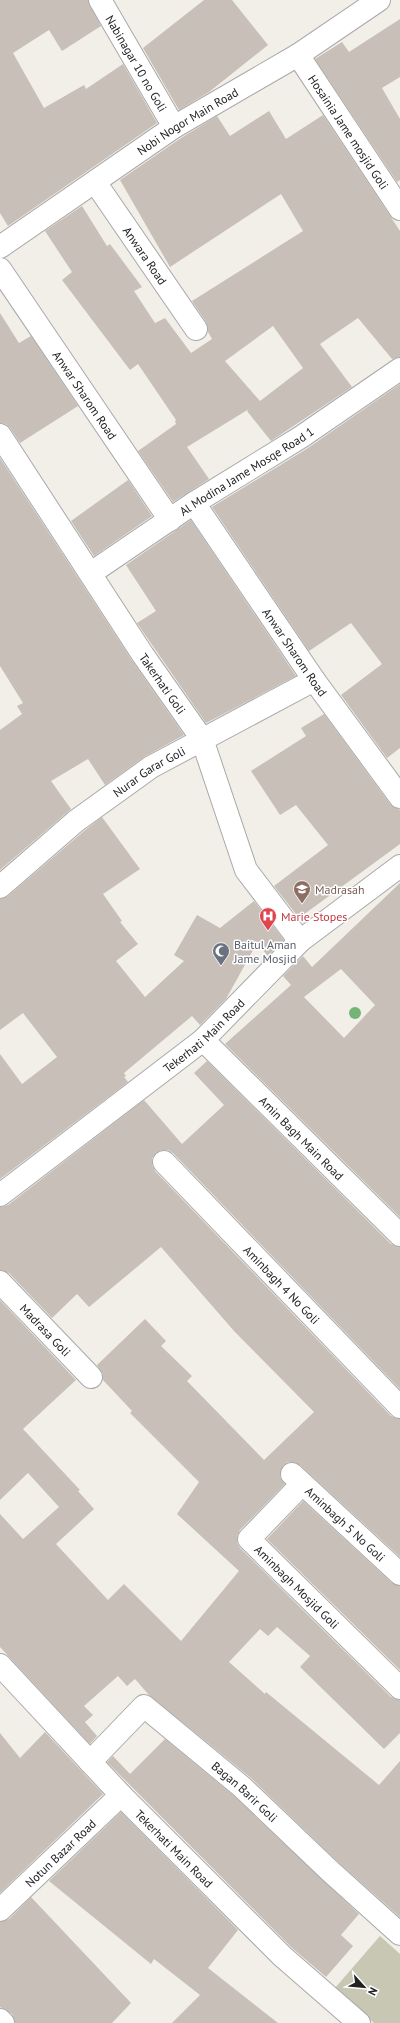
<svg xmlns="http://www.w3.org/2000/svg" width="400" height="2023" font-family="'PT Sans',sans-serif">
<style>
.construction{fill:#c7c7b4}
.building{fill:#c7bfb8;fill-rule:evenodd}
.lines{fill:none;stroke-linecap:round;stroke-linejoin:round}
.minor-casing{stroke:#a9a9a9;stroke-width:24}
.minor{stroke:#fff;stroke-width:22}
.tree{fill:#74b475}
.labels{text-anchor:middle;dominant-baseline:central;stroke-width:3;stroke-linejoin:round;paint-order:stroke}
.street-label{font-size:12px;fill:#222;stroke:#fff}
.education-label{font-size:12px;fill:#785e54;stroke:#fff;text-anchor:start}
.health-label{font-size:12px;fill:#be3a42;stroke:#fff;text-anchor:start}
.worship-label{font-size:12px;fill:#5b616d;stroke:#fff;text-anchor:start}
</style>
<rect width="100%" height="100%" fill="#f2efe9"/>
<path class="construction" d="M 380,1936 L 400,1954 L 400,2023 L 374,2023 L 335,1988 Z"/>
<path class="building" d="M 0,0 L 88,0 L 101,26 L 62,51 L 49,30 L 13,53 L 44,108 L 84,85 L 86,89 L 123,64 L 157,123 L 8,226 L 0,213 Z
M 204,0 L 232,0 L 268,45 L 209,92 L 179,110 L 143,48 Z
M 400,19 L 400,77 L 382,88 L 400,119 L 400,180 L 397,182 L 315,59 L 342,42 L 349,52 Z
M 269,111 L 286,139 L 323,115 L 400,231 L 400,357 L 392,359 L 358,318 L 320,344 L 352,387 L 271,441 L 247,411 L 249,409 L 187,447 L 209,479 L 173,502 L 138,451 L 176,424 L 175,421 L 176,420 L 138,364 L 130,370 L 62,280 L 72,272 L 45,231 L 82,206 L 107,246 L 110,244 L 142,287 L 134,291 L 155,323 L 165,318 L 191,353 L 212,339 L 208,332 L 206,322 L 192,301 L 303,231 L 281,194 L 170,267 L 120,180 L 181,138 L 217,116 L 230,136 ZM 273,326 L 303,368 L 260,401 L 225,361 Z
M 0,313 L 19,343 L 31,336 L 78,406 L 20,443 L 10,428 L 6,424 L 0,423 Z
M 400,384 L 400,748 L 387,758 L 341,695 L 382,664 L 351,623 L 309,651 L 212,507 L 308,448 Z
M 0,458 L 133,662 L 184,735 L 144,757 L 105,785 L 88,759 L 51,781 L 71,809 L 0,870 L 0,730 L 22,714 L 17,706 L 23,703 L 0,666 Z
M 128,480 L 152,516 L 94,556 L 71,521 Z
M 191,520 L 296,676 L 206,723 L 137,623 L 156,611 L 126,565 Z
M 324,714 L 390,804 L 400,810 L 400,844 L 299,918 L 274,886 L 328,845 L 296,805 L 280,815 L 251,771 L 306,736 L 301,728 Z
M 102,817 L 140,869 L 103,894 L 122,921 L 120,922 L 138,944 L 116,961 L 145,997 L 184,961 L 174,955 L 197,915 L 220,928 L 254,901 L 284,940 L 268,956 L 257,943 L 226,999 L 200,1025 L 192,1016 L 124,1073 L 126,1076 L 124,1077 L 128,1082 L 0,1179 L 0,1054 L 22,1084 L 57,1057 L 23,1013 L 0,1030 L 0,899 L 8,896 L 84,831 Z
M 400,883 L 400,1217 L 225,1044 L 291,985 L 283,976 L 303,956 L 312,967 ZM 341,969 L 375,1005 L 344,1038 L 304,997 Z
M 207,1061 L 391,1244 L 400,1247 L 400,1389 L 173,1153 L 168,1150 L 161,1150 L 156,1153 L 152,1158 L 152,1165 L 155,1171 L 391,1416 L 400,1419 L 400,1557 L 300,1465 L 294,1462 L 288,1462 L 283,1466 L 280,1472 L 280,1477 L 285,1484 L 240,1530 L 237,1536 L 237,1543 L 240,1548 L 391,1697 L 400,1700 L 400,1733 L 384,1749 L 300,1667 L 310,1656 L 277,1627 L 268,1636 L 260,1629 L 229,1662 L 265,1694 L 266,1692 L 379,1785 L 400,1761 L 400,1917 L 338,1862 L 251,1778 L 149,1695 L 135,1679 L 127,1686 L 118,1676 L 84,1706 L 93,1715 L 85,1722 L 97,1736 L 90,1744 L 0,1647 L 0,1514 L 23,1539 L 59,1507 L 28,1473 L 0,1500 L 0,1300 L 76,1380 L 23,1429 L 80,1490 L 78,1491 L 94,1509 L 56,1544 L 108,1600 L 124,1584 L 181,1641 L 239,1571 L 177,1514 L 199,1482 L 130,1413 L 132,1411 L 103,1380 L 103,1374 L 97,1365 L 145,1319 L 166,1341 L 161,1346 L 192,1376 L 187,1381 L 264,1460 L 314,1412 L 234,1331 L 161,1247 L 89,1307 L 77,1294 L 52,1318 L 9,1273 L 0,1270 L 0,1207 L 8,1205 L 144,1100 L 182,1144 L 224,1105 L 194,1073 Z
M 303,1501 L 392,1583 L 400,1586 L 400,1670 L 267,1539 Z
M 45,1732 L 103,1794 L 0,1893 L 0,1733 L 20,1758 Z
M 165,1739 L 234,1796 L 359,1914 L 341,1935 L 353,1946 L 326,1977 L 291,1947 L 107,1762 L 113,1756 L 130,1774 Z
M 121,1812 L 238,1930 L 208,1968 L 278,2023 L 172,2023 L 200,1995 L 154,1959 L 151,1964 L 49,1881 Z
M 31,1897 L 131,2003 L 112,2023 L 15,2023 L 12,2014 L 0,2007 L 0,1922 L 9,1919 Z"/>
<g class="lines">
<g class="minor-casing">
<g id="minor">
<path id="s1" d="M 100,0 L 174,127"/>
<path id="s2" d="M 298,55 L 400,209"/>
<path id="s3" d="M 95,182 L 196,329"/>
<path id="s4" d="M 0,247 L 174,127 L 298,55 L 379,0"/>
<path id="s5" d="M 0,269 L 170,520"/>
<path id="s6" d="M 0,435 L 143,655 L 202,739 L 246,870 L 300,941"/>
<path id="s7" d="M 194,503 L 314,680 L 400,797"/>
<path id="s8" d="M 91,573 L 194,503 L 301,437 L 400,369"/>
<path id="s9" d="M 0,887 L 76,821 L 151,767 L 314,680"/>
<path id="s10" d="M 203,1040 L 400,1235"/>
<path id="s11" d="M 164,1162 L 400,1407"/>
<path id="s12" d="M 0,1195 L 203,1040 L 300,941 L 400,866"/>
<path id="s13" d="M 0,1282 L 91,1377"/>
<path id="s14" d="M 292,1474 L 400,1574"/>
<path id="s15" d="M 302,1484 L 249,1539 L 400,1688"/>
<path id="s16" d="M 0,1665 L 121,1795 L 282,1956 L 359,2023"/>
<path id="s17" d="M 90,1762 L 144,1706 L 242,1787 L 330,1871 L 400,1934"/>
<path id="s18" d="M 0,1910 L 121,1795"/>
<path d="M 0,2020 L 3,2023"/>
</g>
</g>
<use href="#minor" class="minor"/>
</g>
<circle class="tree" cx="355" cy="1013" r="6"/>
<defs>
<g id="school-pin" transform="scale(0.9)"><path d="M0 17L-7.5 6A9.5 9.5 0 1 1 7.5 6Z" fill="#8d6e63" stroke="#fff"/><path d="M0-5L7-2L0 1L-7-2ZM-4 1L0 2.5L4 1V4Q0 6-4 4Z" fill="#fff"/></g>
<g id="hospital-pin" transform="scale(0.9)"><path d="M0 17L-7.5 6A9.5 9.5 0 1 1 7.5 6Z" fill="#e0444e" stroke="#fff"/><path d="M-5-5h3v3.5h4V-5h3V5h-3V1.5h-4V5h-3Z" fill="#fff"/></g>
<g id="mosque-pin" transform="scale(0.9)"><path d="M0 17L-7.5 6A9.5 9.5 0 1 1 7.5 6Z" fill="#6b7280" stroke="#fff"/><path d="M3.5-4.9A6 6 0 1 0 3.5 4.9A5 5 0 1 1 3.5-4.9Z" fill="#fff"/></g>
</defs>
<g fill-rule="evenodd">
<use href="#school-pin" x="302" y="889"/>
<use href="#hospital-pin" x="268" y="916"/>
<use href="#mosque-pin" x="221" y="951"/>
</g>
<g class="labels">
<g class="street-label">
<text stroke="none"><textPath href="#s1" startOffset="73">Nabinagar 10 no Goli</textPath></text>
<text stroke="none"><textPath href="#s4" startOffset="226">Nobi Nogor Main Road</textPath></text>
<text stroke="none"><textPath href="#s2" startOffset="92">Hosainia Jame mosjid Goli</textPath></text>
<text stroke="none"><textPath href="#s3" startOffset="89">Anwara Road</textPath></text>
<text stroke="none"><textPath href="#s5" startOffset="152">Anwar Sharom Road</textPath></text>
<text stroke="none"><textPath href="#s8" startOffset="186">Al Modina Jame Mosqe Road 1</textPath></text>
<text stroke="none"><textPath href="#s7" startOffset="180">Anwar Sharom Road</textPath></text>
<text stroke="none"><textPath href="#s6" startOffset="297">Takerhati Goli</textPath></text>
<text stroke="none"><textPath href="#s9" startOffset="189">Nurar Garar Goli</textPath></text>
<text stroke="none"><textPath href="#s12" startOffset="259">Tekerhati Main Road</textPath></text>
<text stroke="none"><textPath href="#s10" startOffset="139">Amin Bagh Main Road</textPath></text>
<text stroke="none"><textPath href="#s11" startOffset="170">Aminbagh 4 No Goli</textPath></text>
<text stroke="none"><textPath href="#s13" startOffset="66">Madrasa Goli</textPath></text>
<text stroke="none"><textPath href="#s14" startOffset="73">Aminbagh 5 No Goli</textPath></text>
<text stroke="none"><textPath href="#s15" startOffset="144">Aminbagh Mosjid Goli</textPath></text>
<text stroke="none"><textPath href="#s17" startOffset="210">Bagan Barir Goli</textPath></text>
<text stroke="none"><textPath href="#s16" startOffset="253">Tekerhati Main Road</textPath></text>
<text stroke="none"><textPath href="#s18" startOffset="83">Notun Bazar Road</textPath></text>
</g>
<g class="education-label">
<text x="315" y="889">Madrasah</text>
</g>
<g class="health-label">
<text x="281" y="916">Marie Stopes</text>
</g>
<g class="worship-label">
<text x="234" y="944">Baitul Aman<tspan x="234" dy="14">Jame Mosjid</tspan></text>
</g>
</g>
<g transform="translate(364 1987) rotate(117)" stroke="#ffffff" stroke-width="3" paint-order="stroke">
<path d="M0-3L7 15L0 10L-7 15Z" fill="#222222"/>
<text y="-6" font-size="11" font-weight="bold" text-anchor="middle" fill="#222222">N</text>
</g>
</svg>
